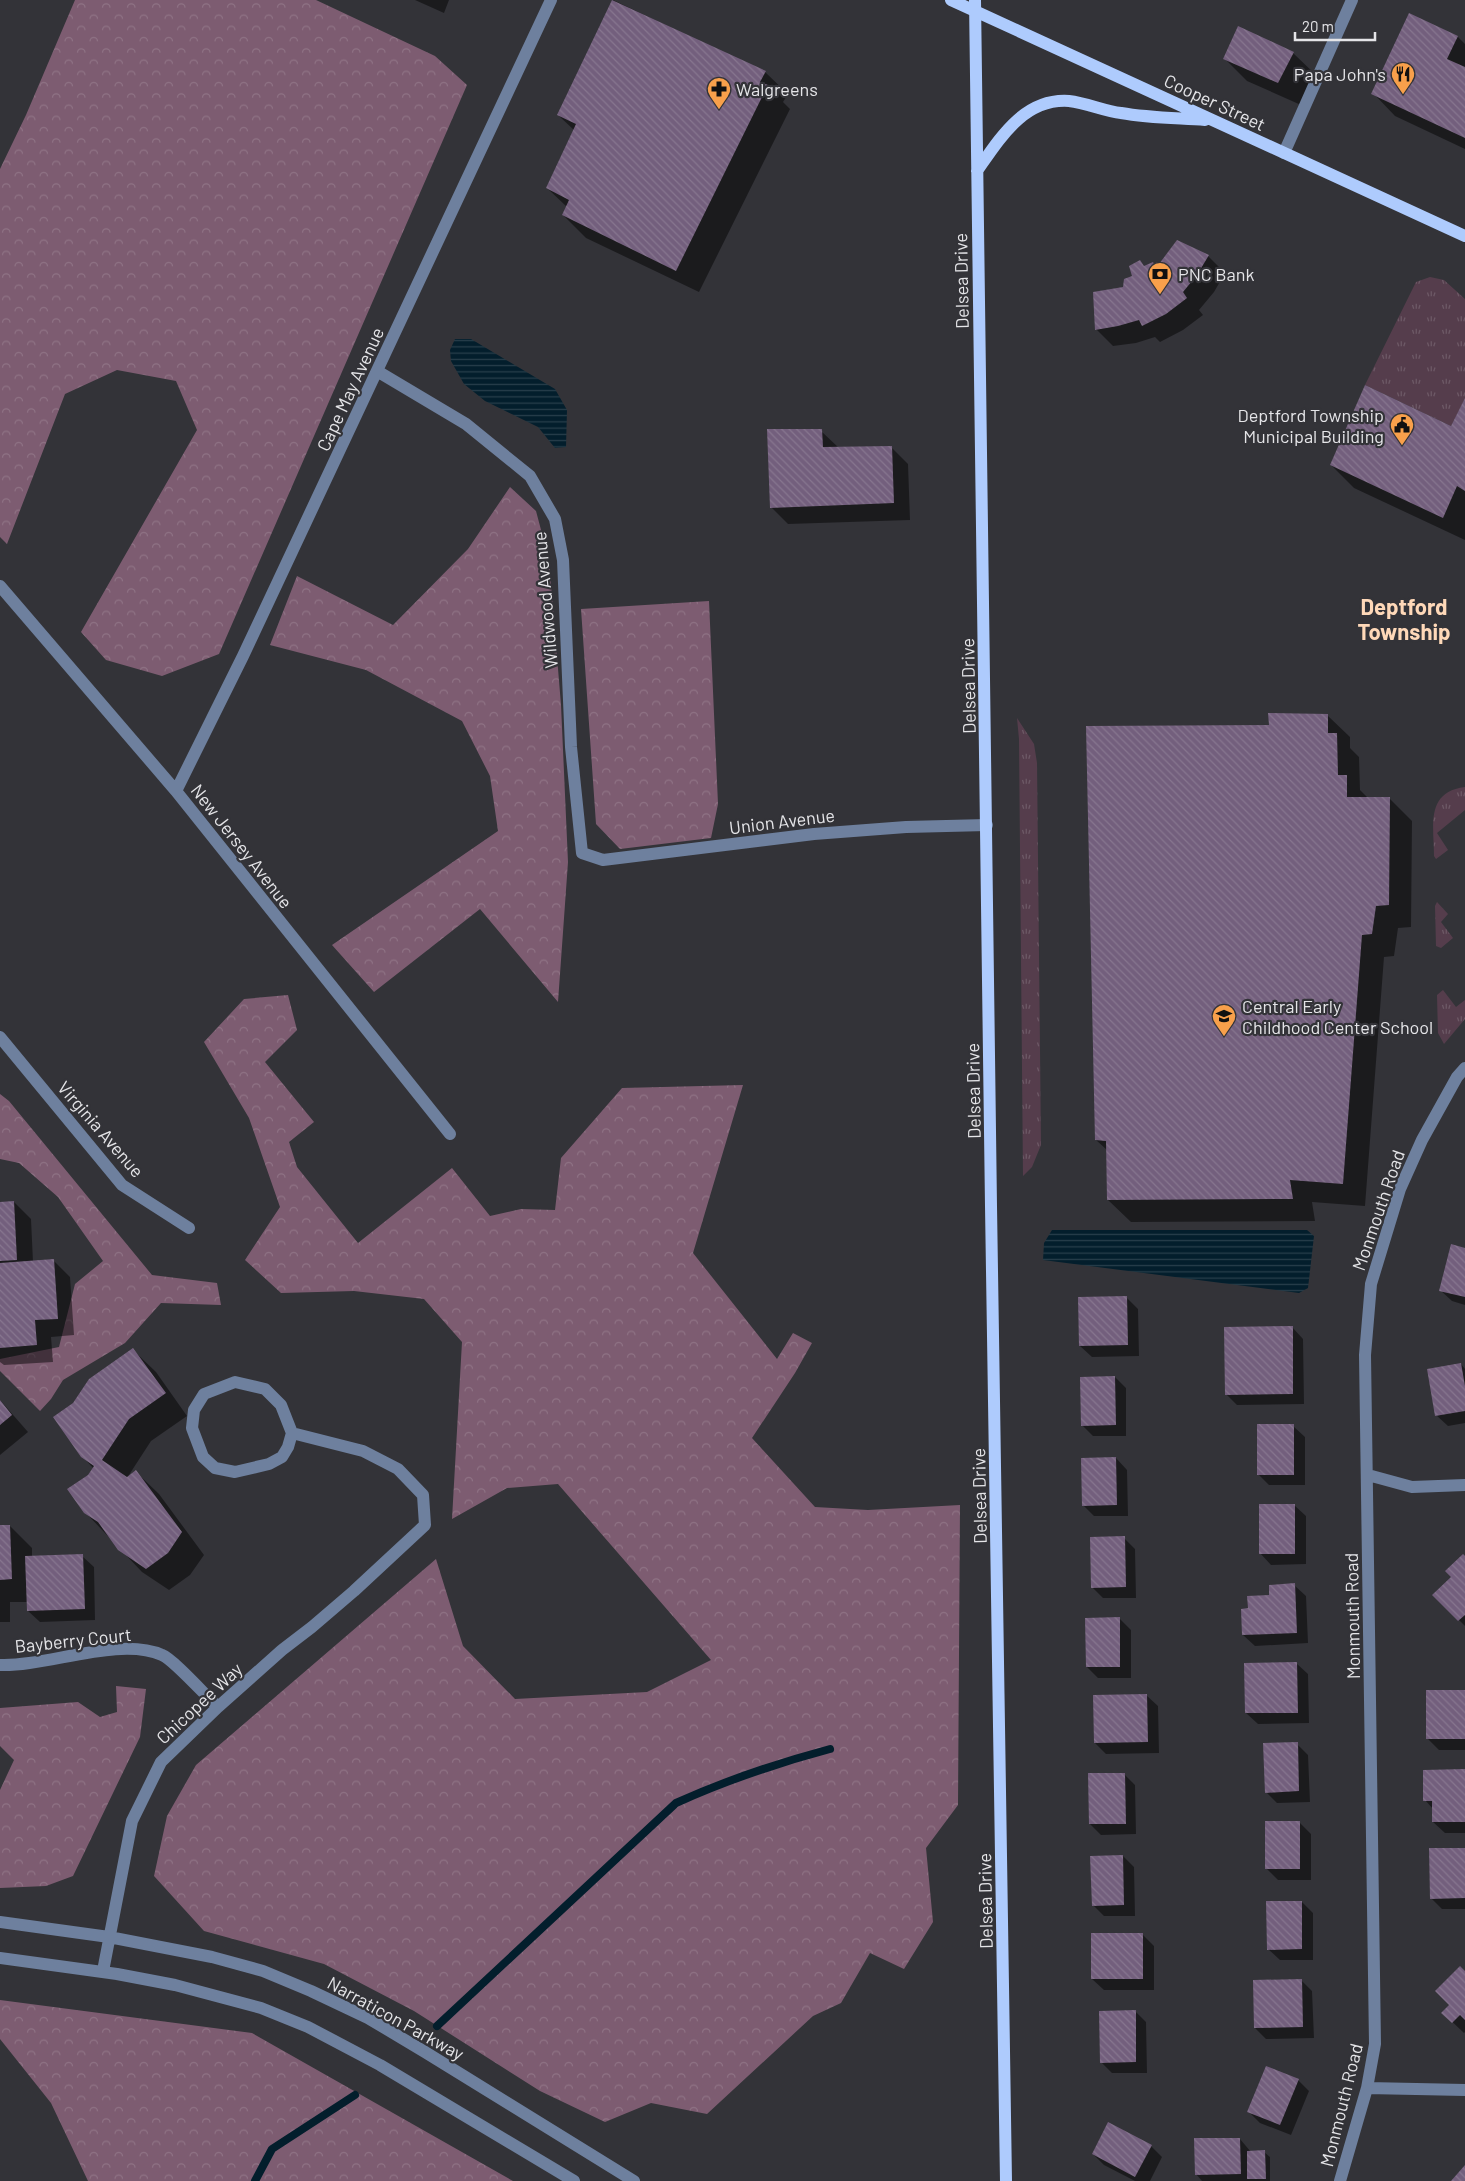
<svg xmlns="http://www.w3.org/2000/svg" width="1465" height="2181" font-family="Barlow,sans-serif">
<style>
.grass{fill:url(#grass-tufts)}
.forest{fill:url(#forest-crowns)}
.water{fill:url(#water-rules)}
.shadow{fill:#0007}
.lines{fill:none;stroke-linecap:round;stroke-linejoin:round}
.stream{stroke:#031e2c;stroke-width:8}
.building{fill:url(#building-back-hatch)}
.minor{stroke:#6e809e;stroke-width:12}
.major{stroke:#aecbfd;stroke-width:12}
.labels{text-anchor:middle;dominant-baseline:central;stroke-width:4.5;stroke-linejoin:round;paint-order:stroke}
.poi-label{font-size:18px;fill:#e5e5e8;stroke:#333338;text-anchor:start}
.street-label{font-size:18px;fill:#e5e5e8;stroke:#333338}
.district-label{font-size:22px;font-weight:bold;fill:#fed8b8;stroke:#333338}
</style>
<defs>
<pattern id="grass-tufts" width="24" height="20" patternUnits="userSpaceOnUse" patternTransform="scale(1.25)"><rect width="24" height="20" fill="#553d4c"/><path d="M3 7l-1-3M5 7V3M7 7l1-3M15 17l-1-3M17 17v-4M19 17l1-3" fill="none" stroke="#6d5966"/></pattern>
<pattern id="forest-crowns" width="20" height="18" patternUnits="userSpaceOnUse" patternTransform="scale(1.25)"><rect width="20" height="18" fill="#7d5c71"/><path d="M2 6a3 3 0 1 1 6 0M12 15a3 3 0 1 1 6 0" fill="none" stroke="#8f7385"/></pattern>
<pattern id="water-rules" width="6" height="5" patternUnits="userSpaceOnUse" patternTransform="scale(1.25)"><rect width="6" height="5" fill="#031e2c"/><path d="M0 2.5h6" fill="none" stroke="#283f4b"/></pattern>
<pattern id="building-back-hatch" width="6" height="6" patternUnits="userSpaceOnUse" patternTransform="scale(1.25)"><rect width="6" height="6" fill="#735f7d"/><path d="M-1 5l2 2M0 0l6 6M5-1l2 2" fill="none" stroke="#87768f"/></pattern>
</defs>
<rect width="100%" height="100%" fill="#333338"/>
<path class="grass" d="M 1430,277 L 1444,280 L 1465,299 L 1465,399 L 1451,426 L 1365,385 L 1416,282 Z
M 1017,718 L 1034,744 L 1037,763 L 1041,1145 L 1032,1167 L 1023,1176 L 1019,739 Z
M 1465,787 L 1465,810 L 1437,833 L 1448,850 L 1436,859 L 1434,856 C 1434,826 1425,792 1465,787 Z
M 1437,902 L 1448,914 L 1441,922 L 1453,938 L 1441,948 L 1436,946 L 1435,906 Z
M 1443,990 L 1456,1007 L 1465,1000 L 1465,1019 L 1444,1044 L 1438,1033 L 1437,995 Z"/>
<path class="forest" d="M 75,0 L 316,0 L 435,56 L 467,85 L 219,654 L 162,676 L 106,660 L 81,632 L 197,430 L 176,381 L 117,370 L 65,394 L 7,544 L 0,537 L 0,169 L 26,115 Z
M 510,487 L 536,511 L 549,560 L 561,705 L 568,862 L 558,1002 L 480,909 L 374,992 L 332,945 L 498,831 L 490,776 L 462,721 L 366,670 L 270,645 L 297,576 L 393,625 L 468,549 Z
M 709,601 L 718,804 L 711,838 L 620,849 L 596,824 L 581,609 Z
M 288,995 L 297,1030 L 265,1062 L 314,1122 L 289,1142 L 297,1167 L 358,1243 L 452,1168 L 490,1216 L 521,1209 L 555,1210 L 561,1158 L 622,1088 L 743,1085 L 693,1253 L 777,1359 L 793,1333 L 812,1343 L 795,1373 L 752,1438 L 815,1507 L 868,1510 L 960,1505 L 958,1805 L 926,1848 L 933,1922 L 904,1969 L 870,1953 L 841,2003 L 813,2016 L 707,2114 L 651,2103 L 605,2122 L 540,2091 L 414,2011 L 324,1964 L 204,1931 L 154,1876 L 167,1816 L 196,1765 L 436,1559 L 463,1646 L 515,1699 L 647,1692 L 711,1660 L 558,1484 L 507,1488 L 452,1519 L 462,1342 L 424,1299 L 354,1291 L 281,1293 L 245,1260 L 280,1207 L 249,1118 L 204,1042 L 244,999 Z
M 0,1094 L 9,1101 L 152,1275 L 217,1283 L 221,1305 L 161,1303 L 125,1343 L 63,1380 L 51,1399 L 40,1411 L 0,1371 L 0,1359 L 59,1347 L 75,1284 L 103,1261 L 58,1197 L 19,1163 L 0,1159 Z
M 116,1686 L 146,1689 L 140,1737 L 73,1876 L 46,1886 L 0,1888 L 0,1790 L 14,1760 L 0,1746 L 0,1708 L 78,1702 L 100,1717 L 117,1712 Z
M 0,2000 L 252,2033 L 513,2181 L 88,2181 L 51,2103 L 0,2039 Z"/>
<path class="water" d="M 455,339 L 471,339 L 555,389 L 567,410 L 566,447 L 555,448 L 538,427 L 485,401 L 464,384 L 451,361 L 450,350 Z
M 1052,1230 L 1307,1230 L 1314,1236 L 1308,1288 L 1299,1293 L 1043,1260 L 1044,1243 Z"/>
<path class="shadow" d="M 415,0 L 449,0 L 444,13 Z
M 613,0 L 765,72 L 788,94 L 783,102 L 790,109 L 699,292 L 586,238 L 563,215 L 567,207 L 547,188 L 575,131 L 558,115 Z
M 1458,37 L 1465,44 L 1465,149 L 1395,116 L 1373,93 Z
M 1293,53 L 1316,75 L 1301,105 L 1247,81 L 1225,59 Z
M 1208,256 L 1225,273 L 1214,292 L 1199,310 L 1203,315 L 1183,330 L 1160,342 L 1155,337 L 1136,343 L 1113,346 L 1096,329 L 1133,277 L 1145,267 L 1153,264 L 1157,269 Z
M 1465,401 L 1465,540 L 1354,488 L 1331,465 L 1452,428 Z
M 821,431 L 839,448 L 891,447 L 908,464 L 910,520 L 788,524 L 771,507 Z
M 1327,715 L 1350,737 L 1350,748 L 1359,757 L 1360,790 L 1368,798 L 1389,798 L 1412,821 L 1411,927 L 1398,928 L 1394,956 L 1384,957 L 1365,1206 L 1312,1202 L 1315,1221 L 1131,1222 L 1108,1200 L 1107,1150 L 1096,1140 L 1270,726 Z
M 14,1202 L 31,1219 L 33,1262 L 53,1260 L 70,1277 L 74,1335 L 51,1337 L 53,1362 L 4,1365 L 0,1362 L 0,1203 Z
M 1465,1249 L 1465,1305 L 1452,1301 L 1440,1290 Z
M 1127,1298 L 1138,1309 L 1139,1356 L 1092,1357 L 1080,1346 Z
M 1292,1327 L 1303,1339 L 1304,1404 L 1237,1405 L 1226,1394 Z
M 133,1350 L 156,1372 L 187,1416 L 151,1441 L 127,1478 L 136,1472 L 159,1494 L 204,1555 L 190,1575 L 169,1590 L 142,1572 L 85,1512 L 89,1475 L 94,1469 L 82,1456 L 74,1403 Z
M 1461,1364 L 1465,1369 L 1465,1423 L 1448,1426 L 1436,1415 Z
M 1115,1377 L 1126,1388 L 1126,1436 L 1093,1436 L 1082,1425 Z
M 0,1400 L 28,1432 L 0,1455 Z
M 1293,1426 L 1305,1437 L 1305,1485 L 1269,1485 L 1258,1474 Z
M 1116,1458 L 1127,1470 L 1128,1516 L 1094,1516 L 1083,1505 Z
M 1294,1505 L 1306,1516 L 1306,1564 L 1271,1565 L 1260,1553 Z
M 0,1526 L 10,1526 L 32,1548 L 32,1557 L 82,1556 L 94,1567 L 95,1620 L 40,1622 L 28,1611 L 28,1602 L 10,1602 L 10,1622 L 0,1622 Z
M 1124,1538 L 1135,1549 L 1136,1598 L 1103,1598 L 1092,1587 Z
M 1465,1558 L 1465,1626 L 1434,1595 L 1452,1577 Z
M 1294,1585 L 1306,1596 L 1308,1643 L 1255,1646 L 1243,1635 L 1249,1609 Z
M 1119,1618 L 1131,1630 L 1131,1678 L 1098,1678 L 1087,1667 Z
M 1296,1663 L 1308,1674 L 1309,1723 L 1258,1724 L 1246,1713 Z
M 1465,1691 L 1465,1750 L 1439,1750 L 1428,1739 Z
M 1146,1695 L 1158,1706 L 1159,1753 L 1106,1754 L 1095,1743 Z
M 1297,1744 L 1308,1755 L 1310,1802 L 1277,1803 L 1266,1792 Z
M 1465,1770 L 1465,1833 L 1445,1833 L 1433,1822 L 1433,1809 L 1425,1800 Z
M 1124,1774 L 1135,1785 L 1136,1834 L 1101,1835 L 1090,1824 Z
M 1300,1823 L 1311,1834 L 1311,1880 L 1278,1880 L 1266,1868 Z
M 1465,1849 L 1465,1909 L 1442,1909 L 1431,1898 Z
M 1123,1856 L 1134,1867 L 1135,1916 L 1104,1916 L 1093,1905 Z
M 1302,1902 L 1313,1913 L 1313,1960 L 1280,1960 L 1268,1949 Z
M 1143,1935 L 1154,1946 L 1154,1990 L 1104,1990 L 1092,1979 Z
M 1465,1972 L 1465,2032 L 1464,2033 L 1443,2013 L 1451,2005 Z
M 1301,1980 L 1312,1991 L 1314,2038 L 1266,2039 L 1255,2028 Z
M 1135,2011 L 1146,2022 L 1147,2073 L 1112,2073 L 1101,2062 Z
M 1298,2080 L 1309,2091 L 1291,2135 L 1260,2123 L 1249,2112 Z
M 1240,2139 L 1251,2152 L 1264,2152 L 1270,2157 L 1270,2181 L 1202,2181 L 1196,2174 Z
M 1151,2146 L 1162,2157 L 1150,2181 L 1135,2181 L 1104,2165 L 1093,2154 Z"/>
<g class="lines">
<path class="stream" d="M 437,2026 L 676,1803 C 729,1779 774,1764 830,1749
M 255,2181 L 272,2149 L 355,2095"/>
</g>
<path class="building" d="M 612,0 L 766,71 L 760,82 L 768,85 L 676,271 L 562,215 L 569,200 L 546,188 L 576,124 L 557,115 Z
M 1409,13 L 1458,36 L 1447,59 L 1465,67 L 1465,138 L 1371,94 Z
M 1238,26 L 1294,52 L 1278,83 L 1223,59 Z
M 1177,240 L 1209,255 L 1197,275 L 1183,292 L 1187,298 L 1166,314 L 1142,326 L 1139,320 L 1118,326 L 1095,330 L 1093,292 L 1123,287 L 1124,279 L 1132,276 L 1129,266 L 1140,260 L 1144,266 L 1153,262 L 1156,268 Z
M 1365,385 L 1451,426 L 1465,398 L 1465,491 L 1457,486 L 1443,518 L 1330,465 Z
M 767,429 L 822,429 L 823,447 L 892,446 L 894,503 L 770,508 Z
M 1268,713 L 1328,714 L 1328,733 L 1337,733 L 1338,775 L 1347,775 L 1347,797 L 1390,797 L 1389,905 L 1376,906 L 1372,934 L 1362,935 L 1343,1184 L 1290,1180 L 1293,1199 L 1107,1200 L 1106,1141 L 1095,1140 L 1086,726 L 1269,725 Z
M 14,1201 L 17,1260 L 0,1261 L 0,1202 Z
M 1451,1244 L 1465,1248 L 1465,1297 L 1439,1291 Z
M 54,1259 L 58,1319 L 35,1320 L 37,1345 L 0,1348 L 0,1263 Z
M 1127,1296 L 1128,1345 L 1079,1346 L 1078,1297 Z
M 1293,1326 L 1293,1394 L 1225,1395 L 1224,1327 Z
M 133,1348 L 166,1393 L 129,1419 L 102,1460 L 127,1477 L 136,1470 L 182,1532 L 168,1553 L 146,1569 L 118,1550 L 98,1522 L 84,1513 L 67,1489 L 88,1475 L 94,1466 L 81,1457 L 53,1417 L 73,1403 L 89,1379 Z
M 1461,1363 L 1465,1386 L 1465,1411 L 1435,1416 L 1427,1369 Z
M 1115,1376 L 1116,1425 L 1081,1426 L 1080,1377 Z
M 0,1400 L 12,1415 L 0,1425 Z
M 1257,1424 L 1294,1424 L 1294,1475 L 1257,1475 Z
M 1116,1457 L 1117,1505 L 1082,1506 L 1081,1458 Z
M 1259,1504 L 1295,1504 L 1295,1554 L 1259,1554 Z
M 0,1525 L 10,1525 L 12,1579 L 0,1580 Z
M 1125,1536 L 1126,1587 L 1091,1588 L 1090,1537 Z
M 83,1554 L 85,1609 L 27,1611 L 25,1556 Z
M 1463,1554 L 1465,1556 L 1465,1615 L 1458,1621 L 1432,1595 L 1451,1577 L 1445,1571 Z
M 1295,1583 L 1297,1633 L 1242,1635 L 1241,1609 L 1248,1608 L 1247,1596 L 1269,1595 L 1269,1585 Z
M 1120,1617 L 1120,1667 L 1086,1667 L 1085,1618 Z
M 1297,1662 L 1298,1713 L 1245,1713 L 1244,1663 Z
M 1426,1690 L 1465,1690 L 1465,1739 L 1426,1739 Z
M 1147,1694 L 1148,1742 L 1094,1743 L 1093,1695 Z
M 1298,1742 L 1299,1791 L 1265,1793 L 1263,1743 Z
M 1465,1769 L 1465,1822 L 1432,1822 L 1432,1801 L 1423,1801 L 1423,1770 Z
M 1088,1773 L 1125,1773 L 1126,1824 L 1089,1824 Z
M 1265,1821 L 1300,1821 L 1300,1869 L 1265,1869 Z
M 1429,1848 L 1465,1848 L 1465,1898 L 1430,1899 Z
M 1123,1855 L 1124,1905 L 1092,1906 L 1090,1856 Z
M 1266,1901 L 1302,1901 L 1302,1949 L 1267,1950 Z
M 1091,1933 L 1143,1933 L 1143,1979 L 1091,1979 Z
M 1460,1966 L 1465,1971 L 1465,2020 L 1460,2015 L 1452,2023 L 1441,2013 L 1449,2005 L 1435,1991 Z
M 1302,1979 L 1303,2027 L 1254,2028 L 1253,1980 Z
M 1136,2010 L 1136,2062 L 1100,2063 L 1099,2011 Z
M 1266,2066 L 1299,2079 L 1280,2125 L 1247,2112 Z
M 1108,2122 L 1152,2145 L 1135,2177 L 1092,2154 Z
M 1194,2138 L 1240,2138 L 1241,2174 L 1195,2175 Z
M 1265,2150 L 1266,2179 L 1247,2179 L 1247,2151 Z
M 1465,2165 L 1465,2181 L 1451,2181 Z"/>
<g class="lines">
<path class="minor" d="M 1284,153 L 1352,0
M 377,371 L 466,424 L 530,476 L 555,519 L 563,560 L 571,747 L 582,853 L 603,860 L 814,834 L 906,827 L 987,825
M 0,586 L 176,791 L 450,1134
M 176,791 L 243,656 L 551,0
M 0,1037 L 122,1185 L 189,1228
M 1368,1475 L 1412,1487 L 1465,1485
M 0,1665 C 46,1667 119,1636 162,1655 C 173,1659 207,1697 218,1707
M 0,1922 L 109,1937 L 212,1957 L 263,1971 L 311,1991 L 368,2018 L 425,2052 L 634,2181
M 0,1958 L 117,1974 L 175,1985 L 261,2008 L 308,2027 L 380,2065 L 574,2181
M 103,1971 L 132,1821 L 161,1762 L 218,1707 L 282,1650 L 312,1627 L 354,1591 L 425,1525 L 423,1495 L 398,1469 L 363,1451 L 292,1433 L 281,1405 L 265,1389 L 235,1382 L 204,1394 L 194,1410 L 192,1428 L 203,1457 L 215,1468 L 235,1472 L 269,1464 L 282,1457 L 288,1447 L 292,1433
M 1367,2088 L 1465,2090
M 1340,2181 L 1367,2088 L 1375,2044 L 1365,1355 L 1371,1284 L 1400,1189 L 1422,1140 L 1457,1077 L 1465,1068"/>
<path class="major" d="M 951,0 L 1465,236
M 975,0 C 981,402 986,804 991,1206 C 995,1531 1002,1856 1006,2181
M 977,171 C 1000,138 1024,98 1069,101 C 1087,103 1104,111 1121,113 C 1149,118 1178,118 1205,120"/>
</g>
<defs>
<g id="restaurant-pin" transform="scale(1.25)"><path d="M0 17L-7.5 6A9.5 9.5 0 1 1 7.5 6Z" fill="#f8a04b" stroke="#333338"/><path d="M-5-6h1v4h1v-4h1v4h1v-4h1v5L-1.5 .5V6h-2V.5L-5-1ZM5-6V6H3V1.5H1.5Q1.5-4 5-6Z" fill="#111"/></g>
<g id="pharmacy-pin" transform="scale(1.25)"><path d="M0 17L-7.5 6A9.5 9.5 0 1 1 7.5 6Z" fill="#f8a04b" stroke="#333338"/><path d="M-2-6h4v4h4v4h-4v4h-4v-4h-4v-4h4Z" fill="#111"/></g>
<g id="bank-pin" transform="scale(1.25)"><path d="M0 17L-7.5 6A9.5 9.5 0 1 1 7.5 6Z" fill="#f8a04b" stroke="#333338"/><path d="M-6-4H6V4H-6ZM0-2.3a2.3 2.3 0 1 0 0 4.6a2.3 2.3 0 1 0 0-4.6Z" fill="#111"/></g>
<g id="civic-pin" transform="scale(1.25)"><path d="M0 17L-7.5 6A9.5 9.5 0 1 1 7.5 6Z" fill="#f8a04b" stroke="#333338"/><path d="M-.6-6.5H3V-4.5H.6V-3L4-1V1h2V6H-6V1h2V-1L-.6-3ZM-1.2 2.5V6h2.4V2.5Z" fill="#111"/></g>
<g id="school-pin" transform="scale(1.25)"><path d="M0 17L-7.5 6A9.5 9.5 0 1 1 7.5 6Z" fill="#f8a04b" stroke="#333338"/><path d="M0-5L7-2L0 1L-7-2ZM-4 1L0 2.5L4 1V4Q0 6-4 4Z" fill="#111"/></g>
</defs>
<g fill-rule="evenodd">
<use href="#restaurant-pin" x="1403" y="74"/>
<use href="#pharmacy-pin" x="719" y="89"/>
<use href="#bank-pin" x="1160" y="274"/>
<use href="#civic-pin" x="1402" y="425"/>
<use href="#school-pin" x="1224" y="1016"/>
</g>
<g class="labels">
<g class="poi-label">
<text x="1386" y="74" text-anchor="end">Papa John's</text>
<text x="736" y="89">Walgreens</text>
<text x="1178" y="274">PNC Bank</text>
<text x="1384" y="415" text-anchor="end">Deptford Township<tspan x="1384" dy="21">Municipal Building</tspan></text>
<text x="1242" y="1006">Central Early<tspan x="1242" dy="21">Childhood Center School</tspan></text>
</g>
<g class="street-label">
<text transform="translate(1215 102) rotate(25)">Cooper Street</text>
<text transform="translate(961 281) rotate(-91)">Delsea Drive</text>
<text transform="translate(350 389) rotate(-65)">Cape May Avenue</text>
<text transform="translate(545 600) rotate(-95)">Wildwood Avenue</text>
<text transform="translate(968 686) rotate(-91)">Delsea Drive</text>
<text transform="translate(782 821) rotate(-7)">Union Avenue</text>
<text transform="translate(242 846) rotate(52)">New Jersey Avenue</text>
<text transform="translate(973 1091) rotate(-91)">Delsea Drive</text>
<text transform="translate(101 1129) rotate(49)">Virginia Avenue</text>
<text transform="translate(1378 1210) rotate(-71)">Monmouth Road</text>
<text transform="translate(979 1496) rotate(-91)">Delsea Drive</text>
<text transform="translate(1352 1616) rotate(-91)">Monmouth Road</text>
<text transform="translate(73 1640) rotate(-6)">Bayberry Court</text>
<text transform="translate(199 1703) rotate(-43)">Chicopee Way</text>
<text transform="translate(985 1901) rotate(-91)">Delsea Drive</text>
<text transform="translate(396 2018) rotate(29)">Narraticon Parkway</text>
<text transform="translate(1341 2105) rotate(-76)">Monmouth Road</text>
</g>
<g class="district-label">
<text x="1404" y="606">Deptford<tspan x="1404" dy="25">Township</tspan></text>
</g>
</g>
<path d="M1295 32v8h80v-8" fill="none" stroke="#e5e5e8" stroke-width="2.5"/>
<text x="1302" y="32" font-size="15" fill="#e5e5e8" stroke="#333338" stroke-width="4" paint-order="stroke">20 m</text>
</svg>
